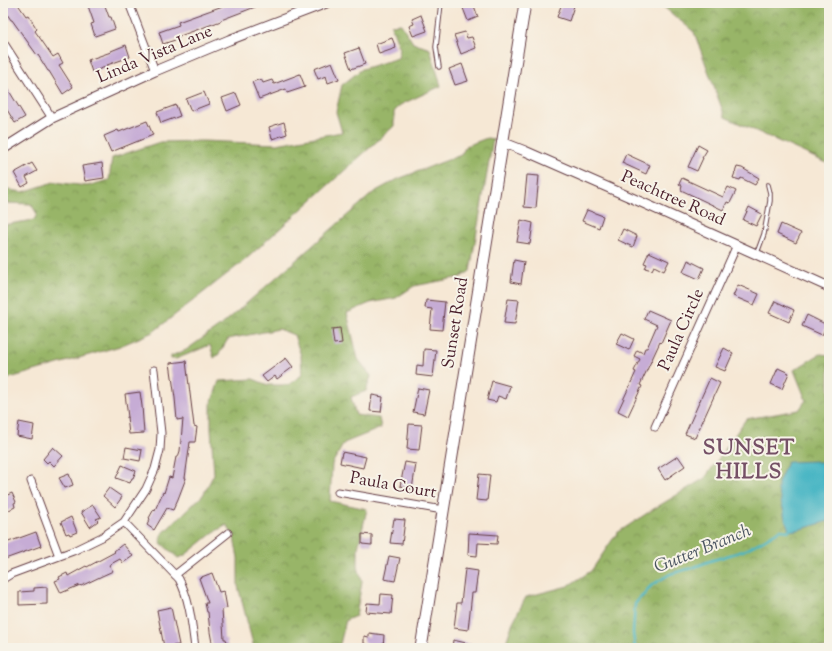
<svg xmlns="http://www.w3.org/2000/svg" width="832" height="651" font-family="'Sorts Mill Goudy',serif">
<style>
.forest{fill:url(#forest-crowns);stroke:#716a4a}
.water{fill:#49b6c4;stroke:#4a6a78}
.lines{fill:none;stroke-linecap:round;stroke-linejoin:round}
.stream{stroke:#49b6c4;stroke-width:2.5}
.building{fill:#c6acd5}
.service-casing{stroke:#643d44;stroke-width:5.5}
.minor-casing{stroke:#643d44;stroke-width:9}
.tertiary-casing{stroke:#643d44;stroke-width:11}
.secondary-casing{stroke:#643d44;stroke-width:13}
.service{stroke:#fff;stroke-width:3.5}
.minor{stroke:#fff;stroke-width:7}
.tertiary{stroke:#fff;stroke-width:9}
.secondary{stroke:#fff;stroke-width:11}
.labels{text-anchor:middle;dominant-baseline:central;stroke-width:4;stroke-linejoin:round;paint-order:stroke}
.street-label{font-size:17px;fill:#4a1f2b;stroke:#f7f3e8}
.water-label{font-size:18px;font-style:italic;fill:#4a5461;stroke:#f7f3e8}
.district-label{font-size:21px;font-weight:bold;letter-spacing:1px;fill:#755066;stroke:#f7f3e8}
</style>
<defs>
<pattern id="forest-crowns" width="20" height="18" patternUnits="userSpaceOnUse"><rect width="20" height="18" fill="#98b568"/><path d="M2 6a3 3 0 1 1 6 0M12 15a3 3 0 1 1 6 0" fill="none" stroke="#7e9356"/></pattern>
</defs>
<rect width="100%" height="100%" fill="#f7f3e8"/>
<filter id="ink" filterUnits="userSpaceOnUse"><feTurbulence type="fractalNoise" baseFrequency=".025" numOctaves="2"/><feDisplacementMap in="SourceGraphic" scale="8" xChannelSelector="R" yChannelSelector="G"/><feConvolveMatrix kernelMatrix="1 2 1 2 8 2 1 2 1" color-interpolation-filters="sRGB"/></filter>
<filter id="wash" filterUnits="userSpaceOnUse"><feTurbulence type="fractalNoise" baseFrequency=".012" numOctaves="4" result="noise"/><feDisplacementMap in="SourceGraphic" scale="16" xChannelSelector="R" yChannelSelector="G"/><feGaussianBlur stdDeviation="0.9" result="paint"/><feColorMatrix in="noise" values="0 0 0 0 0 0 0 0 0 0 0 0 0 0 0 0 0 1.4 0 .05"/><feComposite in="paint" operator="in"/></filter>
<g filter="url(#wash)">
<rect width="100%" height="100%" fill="#f6e8d5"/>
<path class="forest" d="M 659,3 L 829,3 L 829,164 L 725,117 L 694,32 Z
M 401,24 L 413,43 L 430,49 L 441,86 L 400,105 L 394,112 L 394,126 L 245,260 L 153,332 L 120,346 L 3,380 L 3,225 L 34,220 L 37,214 L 31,204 L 3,203 L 3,189 L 23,192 L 54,182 L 87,186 L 109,180 L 112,158 L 160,142 L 202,141 L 277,144 L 342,132 L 336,112 L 342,85 L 362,69 L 398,58 L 400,49 L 391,25 Z
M 487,138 L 493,139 L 470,271 L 461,277 L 414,286 L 396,298 L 370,303 L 347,313 L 358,359 L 371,376 L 366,391 L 351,397 L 356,415 L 379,418 L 381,428 L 344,443 L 332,464 L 330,501 L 367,509 L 358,548 L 358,567 L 362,582 L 356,616 L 346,620 L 339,648 L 254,648 L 238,586 L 238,558 L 234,537 L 227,525 L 214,532 L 184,556 L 178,558 L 161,543 L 161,535 L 203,495 L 214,474 L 211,429 L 211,404 L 219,381 L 253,379 L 268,385 L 288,385 L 302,375 L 301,356 L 294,335 L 279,329 L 228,339 L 219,354 L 214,358 L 210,345 L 176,359 L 171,359 L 171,356 L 186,350 L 224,323 L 374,192 L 398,179 L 461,155 L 466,146 Z
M 820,354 L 829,355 L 829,648 L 504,648 L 513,622 L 526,597 L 568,586 L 591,571 L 617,533 L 652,510 L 705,478 L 746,419 L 799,410 L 806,400 L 794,370 Z"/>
<path class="water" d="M 815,461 L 829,466 L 829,521 L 798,530 L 789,531 L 784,515 L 784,511 L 781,503 L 781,500 L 778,491 L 778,483 L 787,462 Z"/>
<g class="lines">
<path class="stream" d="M 635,648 L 633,633 L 635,604 L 640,598 L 646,593 L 647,590 L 652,585 L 670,574 L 692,568 L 710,561 L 743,551 L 762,541 L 780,530 L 789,531 L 791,528"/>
</g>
<g id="blocks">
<path class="building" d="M 11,3 L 17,3 L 26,16 L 28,15 L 37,29 L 35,31 L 53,57 L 58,54 L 63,63 L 59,65 L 73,87 L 63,94 L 49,71 L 48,71 L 38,55 L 37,55 L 12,20 L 11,20 L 3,8 Z
M 87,3 L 104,3 L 109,17 L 111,17 L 115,29 L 95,36 L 91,24 L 94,23 Z
M 231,3 L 262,3 L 263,4 L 221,20 L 221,21 L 177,37 L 178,39 L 163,44 L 159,32 L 179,25 L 178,22 Z
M 461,3 L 473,3 L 478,17 L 468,21 Z
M 562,3 L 574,6 L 569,21 L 557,17 Z
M 421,15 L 427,31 L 413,36 L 409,26 L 414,24 L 412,19 Z
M 465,32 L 467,38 L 472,37 L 476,48 L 461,54 L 454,35 Z
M 392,38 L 396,48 L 379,54 L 376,44 Z
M 126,45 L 130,57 L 107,65 L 108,66 L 92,72 L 88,60 L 111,52 L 111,51 Z
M 359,48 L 365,64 L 351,69 L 345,53 Z
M 332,62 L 339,79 L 328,83 L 326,76 L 318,79 L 314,69 Z
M 462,64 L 468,81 L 455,85 L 449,69 Z
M 300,74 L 305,87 L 287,93 L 286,89 L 259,99 L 252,82 L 261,79 L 263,83 L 272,80 L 274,84 Z
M 3,81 L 25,117 L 15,123 L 3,103 Z
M 204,92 L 209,104 L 191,111 L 186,99 Z
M 236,93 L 241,105 L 227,111 L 222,98 Z
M 176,105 L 180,116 L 161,123 L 157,112 Z
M 147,121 L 153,135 L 111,152 L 104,136 L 118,130 L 119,132 Z
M 284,122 L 287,134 L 272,139 L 269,127 Z
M 698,145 L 707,150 L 702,158 L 703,158 L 697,171 L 688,167 Z
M 626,154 L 650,165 L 646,174 L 622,163 Z
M 32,163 L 37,171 L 26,177 L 29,183 L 22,187 L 14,173 Z
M 102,163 L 104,178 L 85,181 L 82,166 Z
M 737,167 L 742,168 L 759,178 L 755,185 L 741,178 L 740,180 L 733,178 Z
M 527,175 L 539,176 L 536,208 L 524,207 Z
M 682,178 L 723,197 L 728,187 L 736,191 L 730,203 L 727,202 L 723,210 L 681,190 L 682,186 L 679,184 Z
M 749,207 L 762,214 L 756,226 L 743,220 Z
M 587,210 L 603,216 L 599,228 L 582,221 Z
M 521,220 L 533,223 L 530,244 L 517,242 Z
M 781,224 L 801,233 L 796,243 L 777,234 Z
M 623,229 L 637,236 L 633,247 L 618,240 Z
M 649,252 L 669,261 L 664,271 L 654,266 L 652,270 L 645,268 L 647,264 L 644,263 Z
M 514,260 L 524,262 L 521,284 L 511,282 Z
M 688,260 L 704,268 L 699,279 L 683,272 Z
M 738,285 L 759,294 L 754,305 L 733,296 Z
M 508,299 L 519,300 L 515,324 L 504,323 Z
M 426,300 L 445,302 L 442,330 L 430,329 L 432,309 L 425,308 Z
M 775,301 L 794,310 L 789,322 L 769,313 Z
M 648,310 L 671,320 L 661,343 L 660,342 L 640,385 L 642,386 L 628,416 L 618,411 L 636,372 L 634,371 L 640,359 L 634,356 L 637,350 L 643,353 L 645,348 L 647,348 L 657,325 L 644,319 Z
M 807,315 L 827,325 L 822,335 L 802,326 Z
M 340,328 L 342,343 L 334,344 L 332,329 Z
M 622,333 L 634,339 L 629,350 L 616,344 Z
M 724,348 L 733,353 L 725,371 L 715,367 Z
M 424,349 L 436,350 L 433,377 L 416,375 L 417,365 L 423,366 Z
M 286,358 L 293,367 L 277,379 L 275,376 L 267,382 L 262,376 Z
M 186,361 L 194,426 L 197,427 L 195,442 L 190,442 L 185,478 L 186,478 L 178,499 L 173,510 L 167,508 L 154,530 L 147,525 L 150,519 L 149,518 L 154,509 L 155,510 L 163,492 L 164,493 L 169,477 L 172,478 L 176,457 L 178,457 L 180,451 L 183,419 L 177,420 L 175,398 L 170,363 Z
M 778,368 L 789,373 L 782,389 L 771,384 Z
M 710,378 L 720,383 L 695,438 L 685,434 Z
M 492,381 L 510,386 L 506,399 L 498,396 L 496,402 L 487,400 Z
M 418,388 L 429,390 L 424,414 L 413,412 Z
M 140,392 L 142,406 L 144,433 L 129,434 L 127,417 L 128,417 L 125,394 Z
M 372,395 L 383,397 L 381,412 L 370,411 Z
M 19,422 L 34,425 L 32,439 L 17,436 Z
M 409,424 L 422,425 L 419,450 L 407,449 Z
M 53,447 L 63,456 L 54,466 L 49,461 L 47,463 L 43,459 Z
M 126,447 L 142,450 L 140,461 L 124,458 Z
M 342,452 L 366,457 L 363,468 L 340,463 Z
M 678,456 L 685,466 L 665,480 L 658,469 Z
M 405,462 L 416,464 L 412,489 L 400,486 Z
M 122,465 L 136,471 L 133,478 L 132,478 L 130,483 L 116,478 Z
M 69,474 L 73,485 L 65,488 L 59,478 Z
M 479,474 L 490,475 L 487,501 L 476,500 Z
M 109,488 L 122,497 L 115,507 L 103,496 Z
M 12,493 L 16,502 L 14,503 L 15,507 L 3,513 L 3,497 Z
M 93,505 L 101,517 L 96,519 L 98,521 L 90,527 L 81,512 Z
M 71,517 L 77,532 L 70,535 L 69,533 L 66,534 L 61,522 Z
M 394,519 L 405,520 L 402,544 L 390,543 Z
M 36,532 L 41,546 L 5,559 L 3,554 L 3,544 Z
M 469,533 L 498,535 L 497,544 L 478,543 L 477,556 L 468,555 Z
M 362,534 L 372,535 L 372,545 L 362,544 Z
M 123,544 L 133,556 L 123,563 L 120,559 L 109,565 L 113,571 L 102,576 L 81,586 L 80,585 L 61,593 L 55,581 L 60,579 L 59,577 L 67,573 L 68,576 L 86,566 L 87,567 L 115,552 L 114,551 Z
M 389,556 L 400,558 L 395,581 L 384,579 Z
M 465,569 L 478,571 L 475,593 L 472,593 L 468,630 L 454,628 L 457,603 L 461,603 Z
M 212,573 L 219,592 L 224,591 L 227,608 L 222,609 L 224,639 L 226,639 L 228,648 L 213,648 L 210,632 L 208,612 L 207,612 L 205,603 L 208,603 L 199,578 Z
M 47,587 L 47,604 L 19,605 L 19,592 L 34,591 L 34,588 Z
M 381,594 L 393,595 L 391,614 L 366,612 L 367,603 L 380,604 Z
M 171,607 L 179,645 L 164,647 L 157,610 Z
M 369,633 L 384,635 L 383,648 L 367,648 L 367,644 L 364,644 L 364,636 L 369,637 Z
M 453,640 L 475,645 L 475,648 L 452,648 Z"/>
</g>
</g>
<g filter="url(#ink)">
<use href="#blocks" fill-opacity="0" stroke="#643d44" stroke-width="1"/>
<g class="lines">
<g class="service-casing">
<path id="service" d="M 439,67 L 436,47 L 441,3
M 757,253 L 764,234 L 770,201 L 770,193 L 768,185"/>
</g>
<g class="minor-casing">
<path id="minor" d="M 129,3 L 155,71
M 3,42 L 52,118
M 655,427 L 737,245
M 31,481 L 59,556
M 338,492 L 443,510
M 124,522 L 179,579 C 190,600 192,625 195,648
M 175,575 L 228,533
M 3,579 L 11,574 L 73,551 L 102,537 L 124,522 L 146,489 L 155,469 L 160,450 L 161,433 L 154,370"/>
</g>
<g class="tertiary-casing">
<path id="tertiary" d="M 502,142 L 525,151 L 632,198 L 829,287
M 3,149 L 52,118 L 155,71 L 229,40 L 326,3"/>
</g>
<g class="secondary-casing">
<path id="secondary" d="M 421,648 L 525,3"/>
</g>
<use href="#service" class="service"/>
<use href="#minor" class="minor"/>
<use href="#tertiary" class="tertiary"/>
<use href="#secondary" class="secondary"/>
</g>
</g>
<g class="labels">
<g class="street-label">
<text transform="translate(155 55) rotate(-23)">Linda Vista Lane</text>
<text transform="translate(673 199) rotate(24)">Peachtree Road</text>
<text transform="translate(456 323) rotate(-81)">Sunset Road</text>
<text transform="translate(682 330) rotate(-66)">Paula Circle</text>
<text transform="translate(393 486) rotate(10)">Paula Court</text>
</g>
<g class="water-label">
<text transform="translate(703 550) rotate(-22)">Gutter Branch</text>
</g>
<g class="district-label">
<text x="749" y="449">SUNSET<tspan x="749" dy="24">HILLS</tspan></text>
</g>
</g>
<rect width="832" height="651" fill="none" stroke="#f7f3e8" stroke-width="16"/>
</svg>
